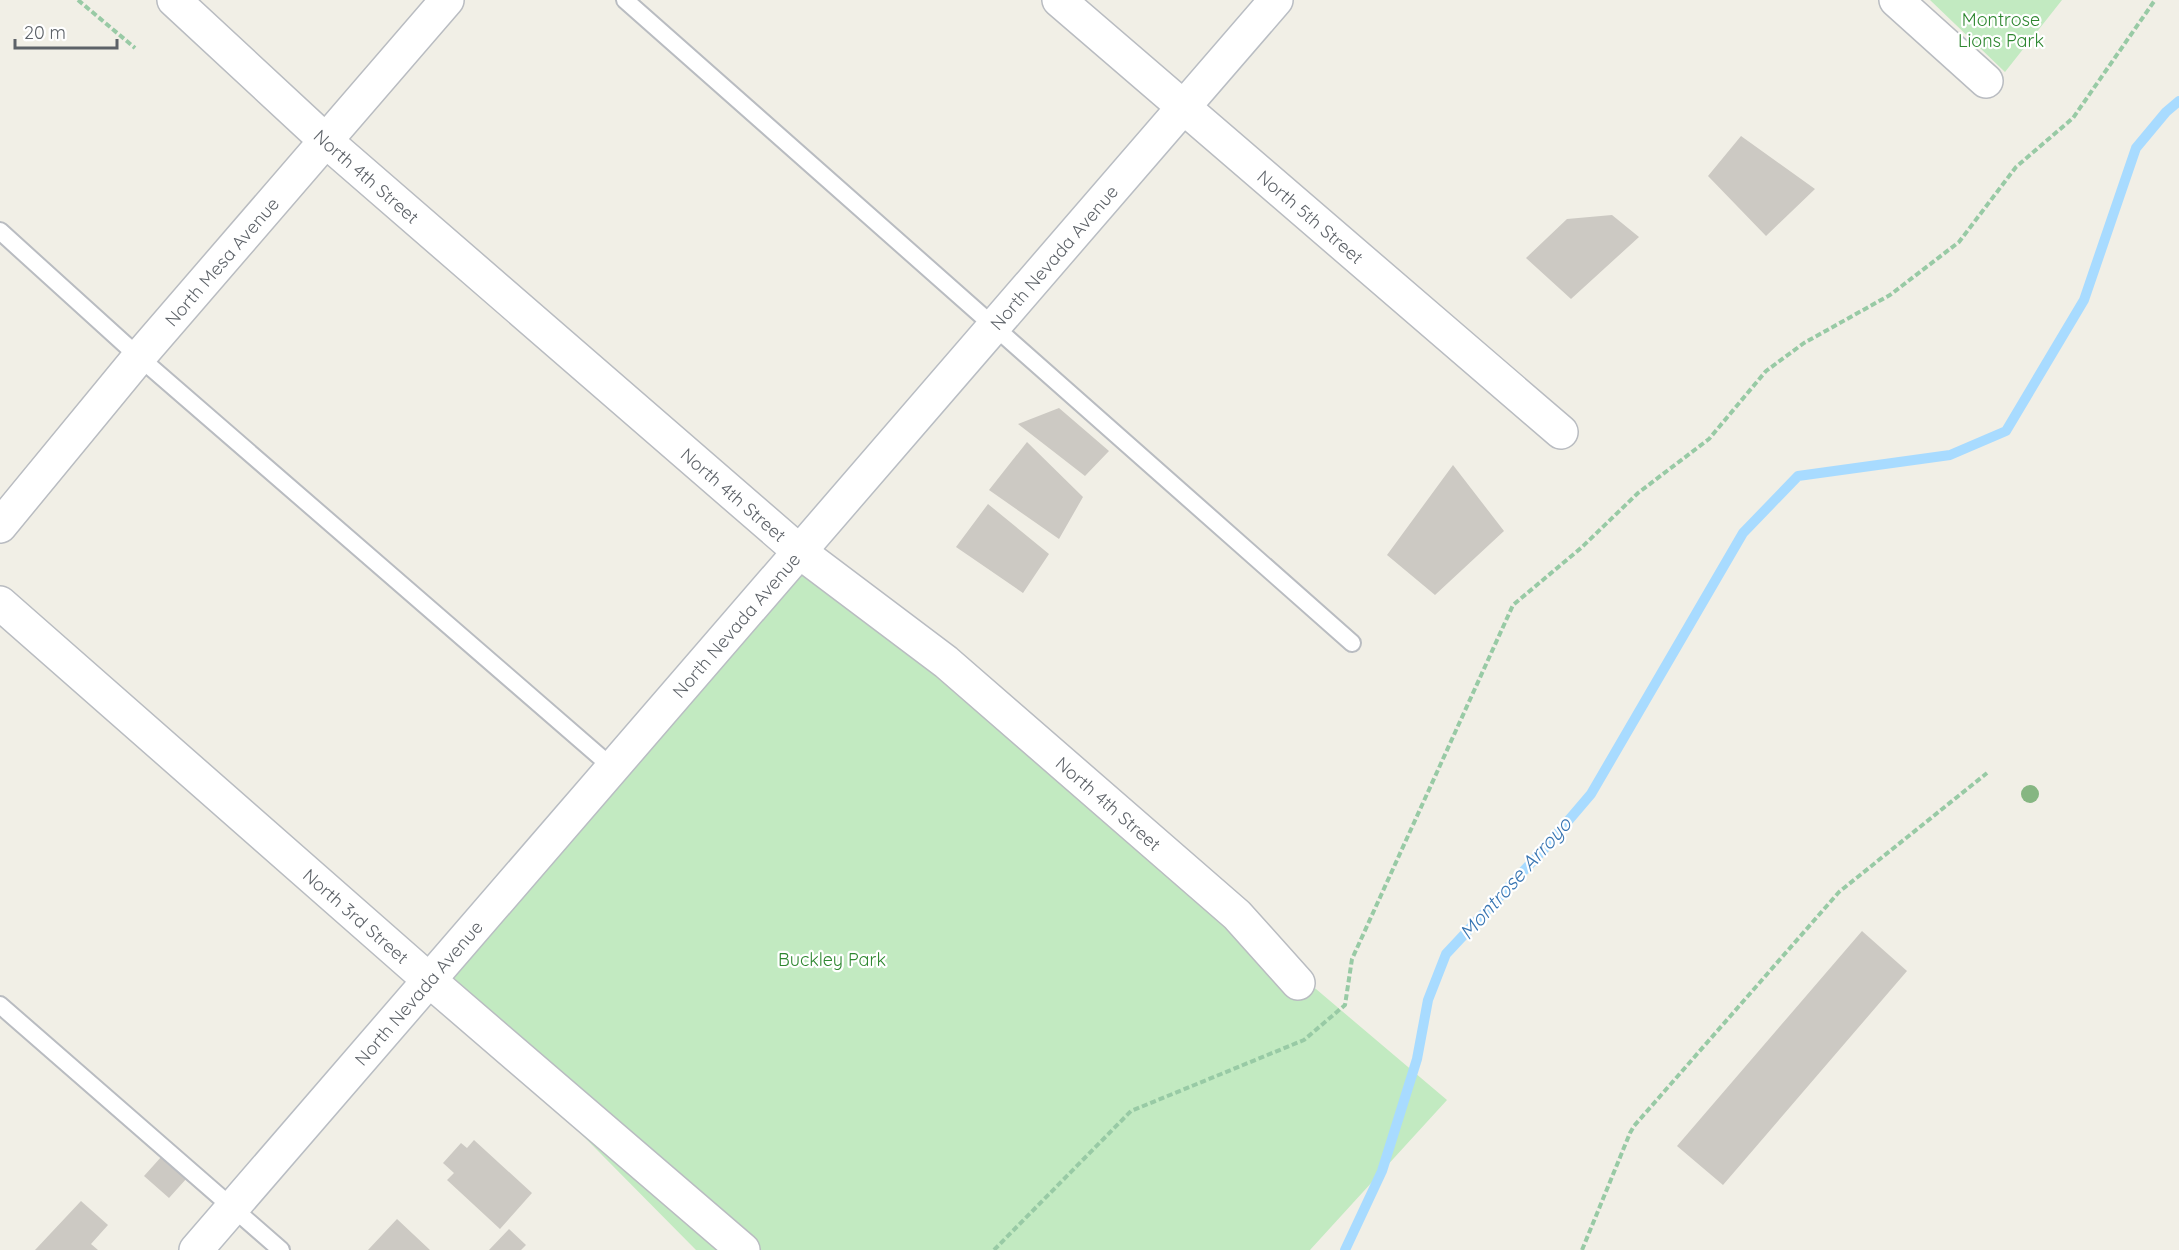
<svg xmlns="http://www.w3.org/2000/svg" width="2179" height="1250" font-family="Quicksand,sans-serif">
<style>
.green{fill:#c2eac1}
.lines{fill:none;stroke-linecap:round;stroke-linejoin:round}
.stream{stroke:#a8dbff;stroke-width:10}
.building{fill:#ccc9c3}
.lane-casing{stroke:#b9bcc1;stroke-width:20}
.street-casing{stroke:#b9bcc1;stroke-width:36}
.secondary-casing{stroke:#b9bdc3;stroke-width:36}
.path{stroke:#98caa5;stroke-width:4;stroke-dasharray:6 3;stroke-linecap:butt}
.lane{stroke:#fff;stroke-width:16}
.street{stroke:#fff;stroke-width:33}
.secondary{stroke:#fff;stroke-width:33}
.tree{fill:#86b682}
.labels{text-anchor:middle;dominant-baseline:central;stroke-width:4.5;stroke-linejoin:round;paint-order:stroke}
.park-label{font-size:18px;fill:#2e8730;stroke:#fff}
.street-label{font-size:18px;fill:#5d6268;stroke:#fff}
.water-label{font-size:20px;font-style:italic;fill:#3875b2;stroke:#fff}
</style>
<rect width="100%" height="100%" fill="#f1efe6"/>
<path class="green" d="M 1930,0 L 2062,0 L 2005,72 Z
M 800,552 L 1447,1100 L 1310,1250 L 696,1250 L 429,980 Z"/>
<g class="lines">
<path class="stream" d="M 1345,1250 L 1382,1171 L 1417,1059 L 1428,1000 L 1446,954 L 1545,848 L 1591,794 L 1743,533 L 1798,476 L 1950,455 L 2006,431 L 2084,300 L 2136,148 L 2166,112 L 2179,101"/>
</g>
<path class="building" d="M 1741,136 L 1815,189 L 1766,236 L 1708,176 Z
M 1612,215 L 1639,237 L 1571,299 L 1526,258 L 1567,219 Z
M 1059,408 L 1109,451 L 1085,476 L 1018,424 Z
M 1027,442 L 1083,497 L 1059,539 L 989,490 Z
M 1453,465 L 1504,531 L 1435,595 L 1387,555 Z
M 988,504 L 1049,554 L 1023,593 L 956,547 Z
M 1862,931 L 1907,971 L 1723,1185 L 1677,1146 Z
M 474,1140 L 532,1193 L 500,1229 L 447,1180 L 454,1173 L 443,1163 L 461,1143 L 467,1148 Z
M 162,1156 L 187,1178 L 169,1198 L 144,1176 Z
M 81,1201 L 108,1225 L 91,1244 L 98,1250 L 35,1250 Z
M 397,1219 L 430,1250 L 368,1250 Z
M 509,1229 L 526,1245 L 521,1250 L 489,1250 Z"/>
<g class="lines">
<g class="lane-casing">
<path id="lane" d="M 625,0 L 1352,643
M 0,231 L 139,357 L 613,768
M 0,1005 L 281,1250"/>
</g>
<g class="street-casing">
<g id="street">
<path id="s1" d="M 174,0 L 326,141 L 800,552 L 946,662 L 1237,915 L 1298,983"/>
<path id="s2" d="M 1059,0 L 1561,432"/>
<path d="M 1896,0 L 1986,81"/>
<path id="s3" d="M 0,526 L 139,357 L 447,0"/>
<path id="s4" d="M 0,603 L 429,980 L 743,1250"/>
</g>
</g>
<g class="secondary-casing">
<g id="secondary">
<path id="s5" d="M 196,1250 L 1276,0"/>
</g>
</g>
<path class="path" d="M 78,0 L 135,48
M 994,1250 L 1131,1111 L 1304,1040 L 1345,1005 L 1352,959 L 1513,605 L 1581,548 L 1638,493 L 1709,439 L 1766,371 L 1804,343 L 1890,295 L 1959,242 L 2016,167 L 2073,118 L 2155,0
M 1582,1250 L 1630,1133 L 1634,1126 L 1839,892 L 1987,773"/>
<use href="#lane" class="lane"/>
<use href="#street" class="street"/>
<use href="#secondary" class="secondary"/>
</g>
<circle class="tree" cx="2030" cy="794" r="9"/>
<g class="labels">
<g class="park-label">
<text x="2001" y="19">Montrose<tspan x="2001" dy="21">Lions Park</tspan></text>
<text x="832" y="959">Buckley Park</text>
</g>
<g class="street-label">
<text stroke="none"><textPath href="#s1" startOffset="261">North 4th Street</textPath></text>
<text stroke="none"><textPath href="#s2" startOffset="332">North 5th Street</textPath></text>
<text stroke="none"><textPath href="#s5" startOffset="1312">North Nevada Avenue</textPath></text>
<text stroke="none"><textPath href="#s3" startOffset="345">North Mesa Avenue</textPath></text>
<text stroke="none"><textPath href="#s1" startOffset="747">North 4th Street</textPath></text>
<text stroke="none"><textPath href="#s5" startOffset="826">North Nevada Avenue</textPath></text>
<text stroke="none"><textPath href="#s1" startOffset="1233">North 4th Street</textPath></text>
<text stroke="none"><textPath href="#s4" startOffset="474">North 3rd Street</textPath></text>
<text stroke="none"><textPath href="#s5" startOffset="340">North Nevada Avenue</textPath></text>
</g>
<g class="water-label">
<text transform="translate(1515 878) rotate(-48)">Montrose Arroyo</text>
</g>
</g>
<path d="M15 39v9h102v-9" fill="none" stroke="#5d6268" stroke-width="3"/>
<text x="24" y="39" font-size="18" fill="#5d6268" stroke="#ffffff" stroke-width="4.5" paint-order="stroke">20 m</text>
</svg>
